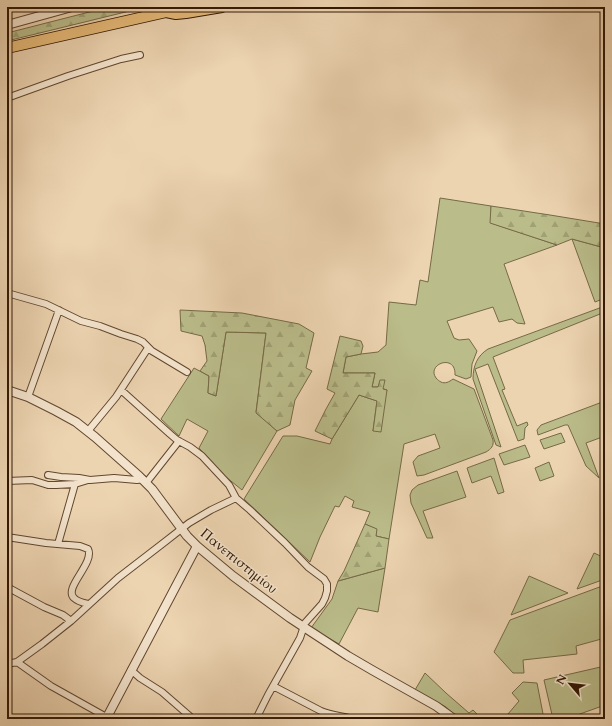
<svg xmlns="http://www.w3.org/2000/svg" width="612" height="726" font-family="Cardo,serif">
<style>
.grass{fill:#babc8a;stroke:#766a47}
.forest{fill:url(#forest-firs);stroke:#766a47}
.lines{fill:none;stroke-linecap:round;stroke-linejoin:round}
.minor-casing{stroke:#61472f;stroke-width:8}
.tertiary-casing{stroke:#61472f;stroke-width:10}
.trunk-casing{stroke:#321804;stroke-width:12}
.minor{stroke:#f3e3cc;stroke-width:6}
.tertiary{stroke:#f3e3cc;stroke-width:8}
.trunk{stroke:#e6ba78;stroke-width:10}
.labels{text-anchor:middle;dominant-baseline:central;stroke-width:3;stroke-linejoin:round;paint-order:stroke}
.street-label{font-size:14px;fill:#321804;stroke:#f3e3cc}
</style>
<defs>
<pattern id="forest-firs" width="22" height="20" patternUnits="userSpaceOnUse"><rect width="22" height="20" fill="#babc8a"/><path d="M5 1l3.5 6h-7zM16 11l3.5 6h-7z" fill="#a0a175"/></pattern>
</defs>
<rect width="100%" height="100%" fill="#edd4b1"/>
<filter id="stains"><feTurbulence type="fractalNoise" baseFrequency=".005" numOctaves="4"/><feColorMatrix values="0 0 0 0 .2 0 0 0 0 .09 0 0 0 0 .02 0 0 0 .5 -.17"/></filter>
<radialGradient id="worn" r=".72"><stop offset=".6" stop-color="#630" stop-opacity="0"/><stop offset="1" stop-color="#630" stop-opacity=".3"/></radialGradient>
<path class="grass" d="M 440,198 L 491,206 L 491,223 L 557,245 L 504,264 L 525,324 L 517,323 L 512,319 L 499,322 L 493,307 L 447,321 L 454,338 L 459,340 L 469,339 L 477,351 L 472,364 L 471,377 L 466,379 L 455,375 C 456,353 426,364 436,378 C 438,380 439,381 441,382 C 445,384 449,382 453,379 L 474,389 L 493,440 C 494,446 491,449 486,452 L 424,475 L 417,476 L 413,462 L 418,456 L 440,448 L 435,434 L 404,444 L 389,539 L 376,536 L 376,529 L 365,524 L 370,512 L 352,507 L 354,501 L 345,496 L 339,507 L 335,506 L 320,537 L 310,562 L 244,499 L 283,436 L 297,436 L 330,444 L 332,439 L 359,395 L 377,401 L 373,431 L 387,390 L 378,387 L 372,387 L 375,373 L 343,373 L 346,357 L 361,354 L 378,352 L 386,345 L 389,302 L 416,305 L 420,280 L 428,282 Z
M 572,239 L 605,248 L 605,298 L 595,302 Z
M 605,306 L 605,312 L 493,357 L 505,389 L 502,390 L 517,426 L 527,422 L 528,425 L 525,428 L 524,439 L 518,441 L 488,364 L 475,369 L 501,447 L 496,445 L 473,379 C 473,366 477,356 488,349 Z
M 226,332 L 266,333 L 256,412 L 277,431 L 242,490 L 226,477 L 199,448 L 208,431 L 187,419 L 179,436 L 161,419 L 194,368 L 209,376 L 208,393 L 216,396 Z
M 605,401 L 605,436 L 586,443 L 599,478 L 586,466 L 568,425 L 565,425 L 538,435 L 537,430 L 541,425 Z
M 561,433 L 565,442 L 544,449 L 540,440 Z
M 525,445 L 530,457 L 504,465 L 499,454 Z
M 494,458 L 504,492 L 498,494 L 491,476 L 472,483 L 467,468 Z
M 549,462 L 554,476 L 540,481 L 535,468 Z
M 457,471 L 466,497 L 423,511 L 433,538 L 427,538 L 411,503 L 410,495 L 412,490 L 418,485 Z
M 594,553 L 605,558 L 605,579 L 577,589 Z
M 385,568 L 378,612 L 358,608 L 339,644 L 311,628 L 332,599 L 338,581 Z
M 529,576 L 568,593 L 511,615 Z
M 605,585 L 605,638 L 576,646 L 577,654 L 523,660 L 524,673 L 513,673 L 494,652 L 510,620 Z
M 605,666 L 605,705 L 566,719 L 553,719 L 544,680 Z
M 425,673 L 446,693 L 469,713 L 473,710 L 482,719 L 459,719 L 446,707 L 415,690 Z
M 523,682 L 537,683 L 544,719 L 495,719 L 500,714 L 503,718 L 508,714 L 519,701 L 512,693 Z"/>
<path class="forest" d="M 109,7 L 146,7 L 7,41 L 7,33 Z
M 491,206 L 550,215 L 605,224 L 605,248 L 572,239 L 557,245 L 490,223 Z
M 180,310 L 242,313 L 299,324 L 314,333 L 306,368 L 312,371 L 295,400 L 290,425 L 277,431 L 256,413 L 266,333 L 226,332 L 216,396 L 208,393 L 209,376 L 200,371 L 207,361 L 205,345 L 202,336 L 181,331 Z
M 340,336 L 361,341 L 363,346 L 361,354 L 346,357 L 343,373 L 375,373 L 372,387 L 378,387 L 380,380 L 385,380 L 383,389 L 387,390 L 381,432 L 373,431 L 377,401 L 359,395 L 332,439 L 315,431 L 326,409 L 335,393 L 327,389 Z
M 365,524 L 377,529 L 376,536 L 389,539 L 385,568 L 338,581 L 344,571 Z"/>
<g class="lines">
<g class="minor-casing">
<path id="minor" d="M 7,98 L 68,76 L 121,59 L 140,55
M 7,293 L 46,304 L 81,321 L 100,326 L 121,334 L 137,339 L 143,342 L 152,351 L 187,372
M 121,390 L 170,434 L 177,440 L 190,447 L 202,456 L 229,485 L 236,498 L 250,510 L 285,543 L 308,567 L 324,579 L 327,584 L 327,591 L 325,598 L 322,604 L 305,623 L 300,638 L 268,695 L 256,719
M 28,397 L 59,310
M 88,431 L 116,397 L 148,348
M 48,475 L 61,477 L 79,478 L 90,480 L 114,478 L 137,480 L 143,479
M 7,481 L 32,480 L 48,485 L 56,485 L 75,484 L 88,480
M 146,483 L 179,441
M 7,537 L 46,543 L 80,546 L 88,549 C 95,563 63,588 74,598 C 78,602 84,603 89,604
M 58,544 L 75,484
M 7,587 L 44,607 L 63,615 L 71,621
M 17,662 L 51,686 L 110,719
M 7,663 L 12,663 L 17,662 L 42,644 L 71,621 L 118,578 L 166,541 L 189,523 L 211,510 L 236,498
M 131,670 L 140,678 L 162,692 L 193,719
M 273,686 L 321,711 C 331,715 342,716 353,719
M 439,719 L 447,714"/>
</g>
<g class="tertiary-casing">
<path id="tertiary" d="M 7,25 L 72,7
M 7,390 L 28,397 L 56,411 L 76,422 L 95,437 L 139,476 L 152,489 L 187,536 L 197,546 L 233,576 L 290,618 L 348,656 L 372,670 L 436,706 L 454,719
M 106,719 L 197,546"/>
</g>
<g class="trunk-casing">
<path id="trunk" d="M 166,12 L 176,14 L 186,13 L 222,7
M 7,48 L 166,12 L 175,7"/>
</g>
<use href="#minor" class="minor"/>
<use href="#tertiary" class="tertiary"/>
<use href="#trunk" class="trunk"/>
</g>
<g class="labels">
<g class="street-label">
<text transform="translate(239 561) rotate(39)">Πανεπιστημίου</text>
</g>
</g>
<rect width="612" height="726" fill="none" stroke="#edd4b1" stroke-width="24"/>
<rect x="8" y="8" width="596" height="710" fill="none" stroke="#321804" stroke-width="2"/>
<rect x="12" y="12" width="588" height="702" fill="none" stroke="#321804"/>
<g transform="translate(570 684) rotate(298)" stroke="#f3e3cc" stroke-width="3" paint-order="stroke">
<path d="M0-3L7 15L0 10L-7 15Z" fill="#321804"/>
<text y="-6" font-size="11" font-weight="bold" text-anchor="middle" fill="#321804">N</text>
</g>
<rect width="100%" height="100%" filter="url(#stains)"/>
<rect width="100%" height="100%" fill="url(#worn)"/>
</svg>
